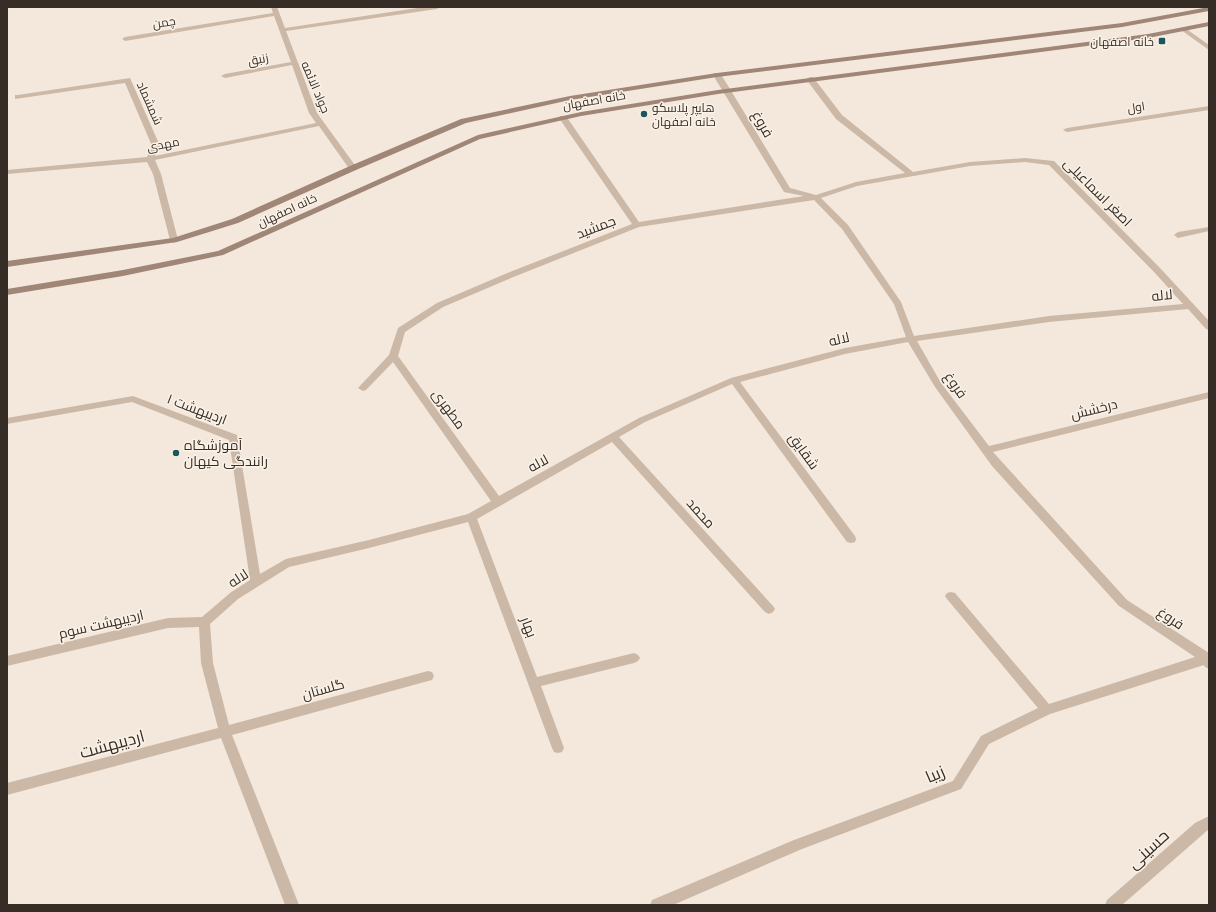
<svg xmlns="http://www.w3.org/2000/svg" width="1216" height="912" font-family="Montserrat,Cairo,sans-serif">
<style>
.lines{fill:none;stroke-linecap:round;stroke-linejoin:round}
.minor{fill:#ccb8a6;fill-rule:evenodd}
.secondary{fill:#a08677;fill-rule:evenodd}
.poi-dot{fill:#1b565b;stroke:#faf2e7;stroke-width:1.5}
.labels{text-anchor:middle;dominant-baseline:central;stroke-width:3;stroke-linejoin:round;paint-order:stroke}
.far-street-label{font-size:12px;fill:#372d27;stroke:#faf2e7}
.far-poi-label{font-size:12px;fill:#372d27;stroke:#faf2e7;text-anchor:end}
.street-label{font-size:14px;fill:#372d27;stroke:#faf2e7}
.poi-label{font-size:14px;fill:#372d27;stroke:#faf2e7;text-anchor:start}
.near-street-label{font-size:17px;fill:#372d27;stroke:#faf2e7}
</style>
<rect width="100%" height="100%" fill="#f3e8db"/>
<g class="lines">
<path class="minor" d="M 271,7 L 277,7 L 285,28 L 424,7 L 440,7 L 437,9 L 286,31 L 317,113 L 357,168 L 356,170 L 350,170 L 319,126 L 155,160 L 161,174 L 178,240 L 174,243 L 170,240 L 153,174 L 147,162 L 7,174 L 7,170 L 147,157 L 152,146 L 125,83 L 15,99 L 15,95 L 18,95 L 130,78 L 160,146 L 155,156 L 316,123 L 309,113 L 292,65 L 225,78 L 221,76 L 225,74 L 291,62 L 274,16 L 125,41 L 122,39 L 125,37 L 273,13 Z
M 1181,28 L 1185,28 L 1209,45 L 1209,50 L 1181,30 Z
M 714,73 L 720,73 L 730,89 L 790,188 L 816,195 L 856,182 L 905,173 L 836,119 L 806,79 L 810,77 L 813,77 L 842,115 L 913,172 L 970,162 L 1025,158 L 1054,161 L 1161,269 L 1209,321 L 1209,330 L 1206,329 L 1188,309 L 1049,322 L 917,341 L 941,383 L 989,446 L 1209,392 L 1209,398 L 993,452 L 1127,600 L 1209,653 L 1209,669 L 1205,667 L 1204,665 L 1050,714 L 989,744 L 961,789 L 802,849 L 673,905 L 650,905 L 652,900 L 794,840 L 953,781 L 981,736 L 1038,708 L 947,599 L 945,596 L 947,593 L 951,592 L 955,593 L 1049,704 L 1195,657 L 1119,606 L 992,466 L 935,387 L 908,342 L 845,354 L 740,382 L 855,536 L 856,539 L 855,542 L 851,543 L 847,542 L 732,384 L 645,422 L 619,437 L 773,606 L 775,609 L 773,612 L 769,614 L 765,612 L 612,442 L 477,519 L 537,677 L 634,653 L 638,655 L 640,658 L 638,661 L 634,663 L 541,686 L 564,748 L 562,752 L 558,753 L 554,752 L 552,748 L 468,522 L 369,548 L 289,567 L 238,599 L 210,624 L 213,663 L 229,725 L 428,671 L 432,672 L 434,676 L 432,680 L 428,681 L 232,735 L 299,905 L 285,905 L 221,738 L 7,795 L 7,783 L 218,728 L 201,663 L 199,627 L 168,628 L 7,666 L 7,656 L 168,618 L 202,617 L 230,593 L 250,580 L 229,440 L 132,402 L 7,424 L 7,418 L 133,396 L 237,435 L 260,574 L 286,559 L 369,540 L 468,514 L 491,501 L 393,362 L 366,390 L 363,391 L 358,388 L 389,355 L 398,328 L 437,303 L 505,274 L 632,224 L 559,118 L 560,116 L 566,116 L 639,222 L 804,196 L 784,192 L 713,75 ZM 1025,162 L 1049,165 L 1155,273 L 1183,304 L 1049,316 L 914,336 L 901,302 L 848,225 L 821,198 L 857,186 L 970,166 ZM 814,200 L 842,229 L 894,304 L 906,337 L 845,348 L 731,378 L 639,418 L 499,496 L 398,356 L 405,332 L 443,307 L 511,278 L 639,227 Z
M 1209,106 L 1209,110 L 1067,132 L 1063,130 L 1067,128 Z
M 1209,227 L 1209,231 L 1178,238 L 1174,235 L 1178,232 Z
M 1209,816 L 1209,829 L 1122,905 L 1105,905 L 1107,900 L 1195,823 Z"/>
<path class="secondary" d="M 1209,7 L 1209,11 L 1122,27 L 717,77 L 570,100 L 466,123 L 356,170 L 238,223 L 177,242 L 7,267 L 7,261 L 173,238 L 232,219 L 350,166 L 461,119 L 570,96 L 717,73 L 1122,23 Z
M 1209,22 L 1209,26 L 1148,38 L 718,94 L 581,116 L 480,139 L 223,255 L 123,276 L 7,295 L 7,289 L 123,270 L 218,251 L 478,135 L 581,112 L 718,90 L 1148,34 Z"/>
</g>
<g class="poi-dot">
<rect x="1158" y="37" width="8" height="8" rx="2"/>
<circle cx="644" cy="114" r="4"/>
<circle cx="176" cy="453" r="4"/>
</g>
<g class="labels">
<g class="far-street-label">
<text transform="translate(164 22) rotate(-9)">چمن</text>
<text transform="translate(258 59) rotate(-11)">زنبق</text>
<text transform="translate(316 87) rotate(67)">جواد الائمه</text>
<text transform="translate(594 100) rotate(-10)">خانه اصفهان</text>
<text transform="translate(150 103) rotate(66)">شمشماد</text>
<text transform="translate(1136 107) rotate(-9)">اول</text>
<text transform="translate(163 144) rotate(-11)">مهدی</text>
<text transform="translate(287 210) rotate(-25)">خانه اصفهان</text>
</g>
<g class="far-poi-label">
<text x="1154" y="41">خانه اصفهان</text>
<text x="652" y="107" text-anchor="start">هایپر پلاسکو<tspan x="652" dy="14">خانه اصفهان</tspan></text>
</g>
<g class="street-label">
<text transform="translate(763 124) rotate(61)">فروغ</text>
<text transform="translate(1098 192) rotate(45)">اصغر اسماعیلی</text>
<text transform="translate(596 227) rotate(-21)">جمشید</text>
<text transform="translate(1162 295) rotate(-5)">لاله</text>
<text transform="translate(839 339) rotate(-13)">لاله</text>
<text transform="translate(956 385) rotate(55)">فروغ</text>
<text transform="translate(197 409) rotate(21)">اردیبهشت ۱</text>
<text transform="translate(449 409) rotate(54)">مطهری</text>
<text transform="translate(1094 409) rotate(-14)">درخشش</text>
<text transform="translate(804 451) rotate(54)">شقایق</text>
<text transform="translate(538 463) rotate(-29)">لاله</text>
<text transform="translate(701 513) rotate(48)">محمد</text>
<text transform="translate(238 578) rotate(-33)">لاله</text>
<text transform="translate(1171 618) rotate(34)">فروغ</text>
<text transform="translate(101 624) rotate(-13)">اردیبهشت سوم</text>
<text transform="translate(529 627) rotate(69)">بهار</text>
<text transform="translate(323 689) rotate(-16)">گلستان</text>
</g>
<g class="poi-label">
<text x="184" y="445">آموزشگاه<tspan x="184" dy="16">رانندگی کیهان</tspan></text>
</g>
<g class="near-street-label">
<text transform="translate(112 744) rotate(-15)">اردیبهشت</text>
<text transform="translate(935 774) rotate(-23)">زیبا</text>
<text transform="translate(1148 849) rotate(-42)">حسینی</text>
</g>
</g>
<rect width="1216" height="912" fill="none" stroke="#372d27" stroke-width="16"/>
</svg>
